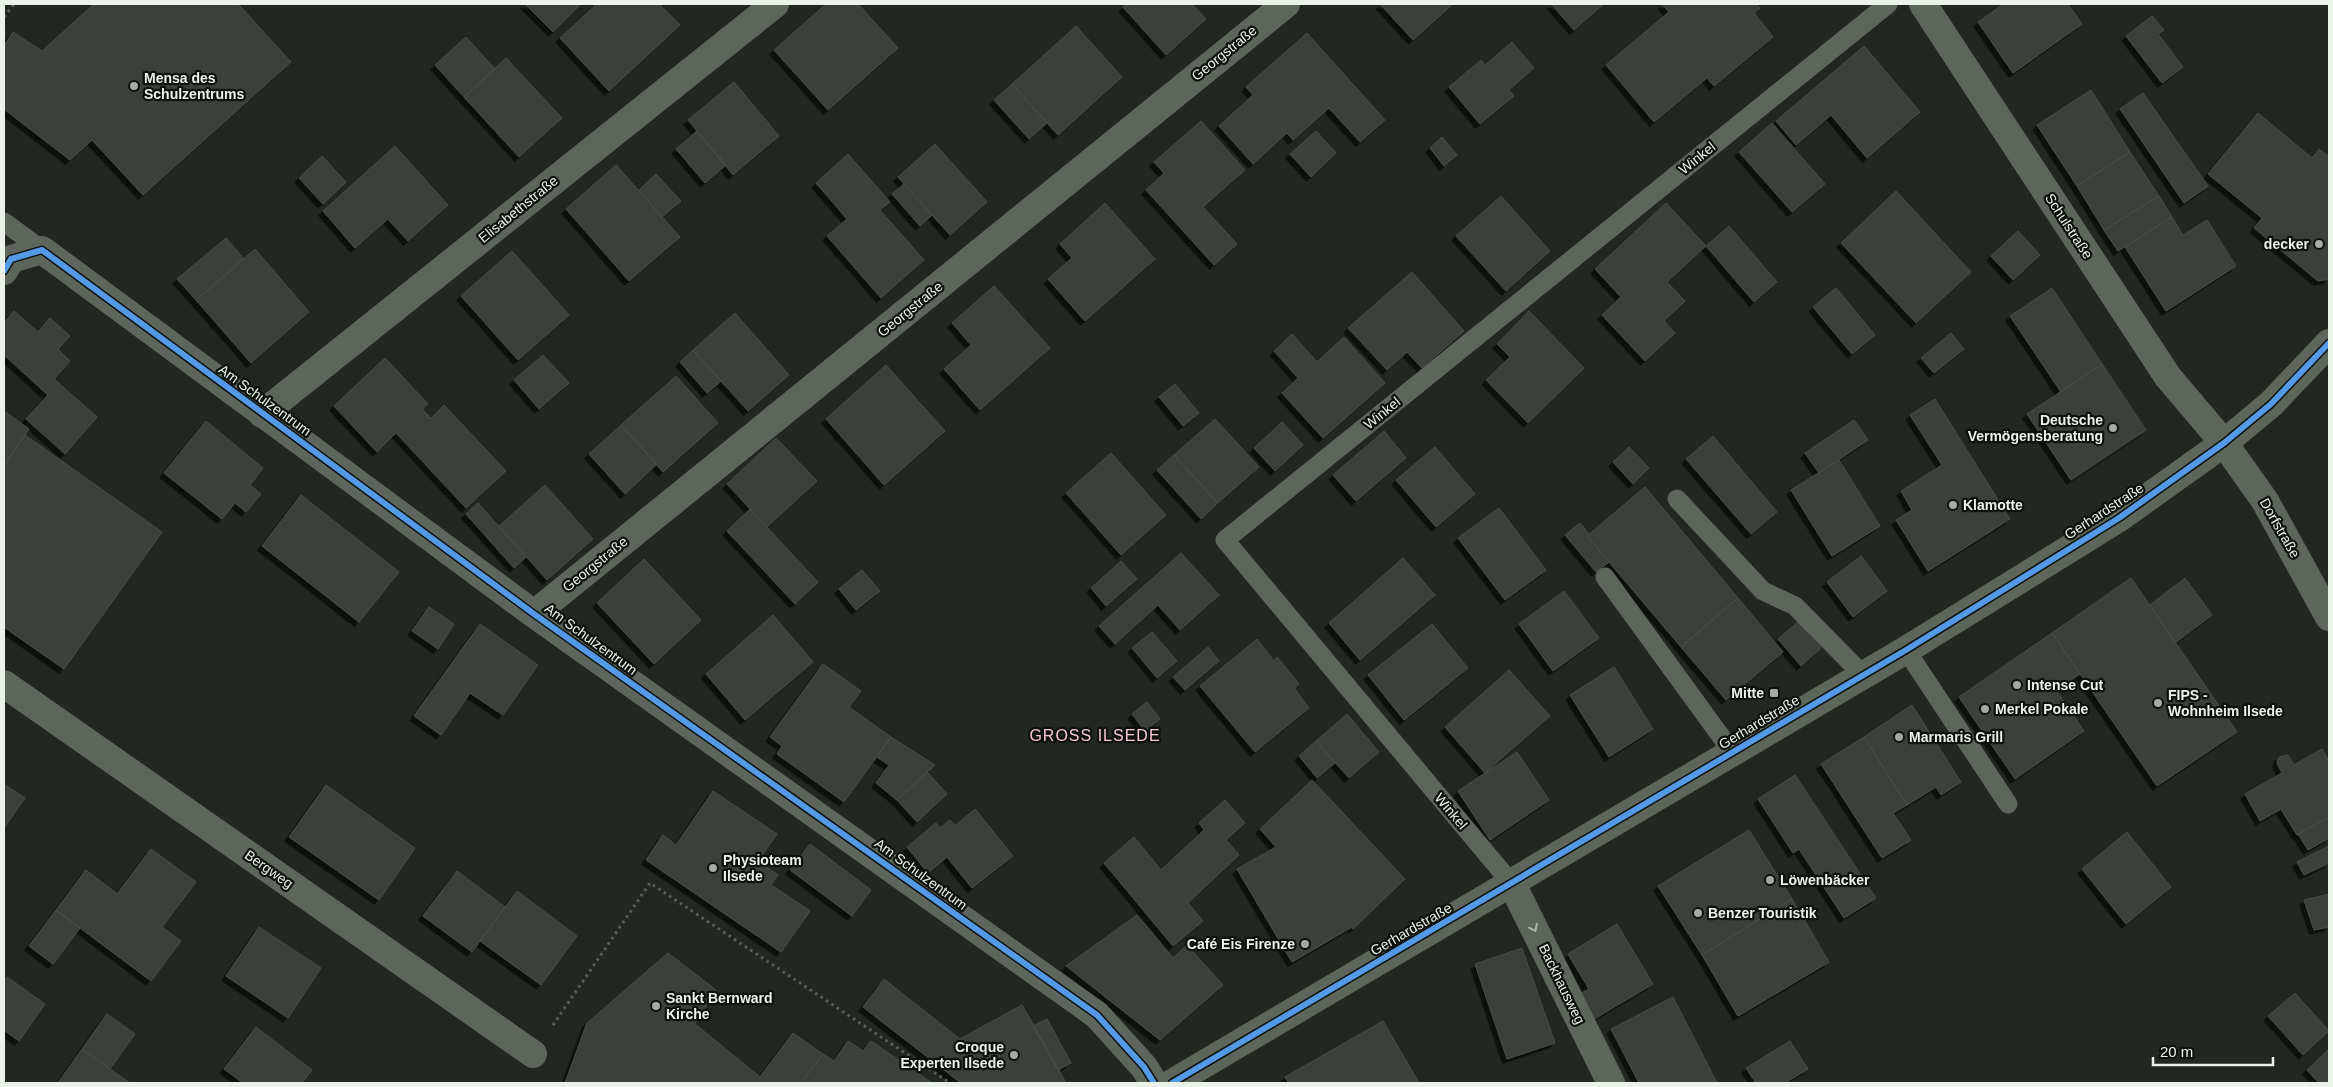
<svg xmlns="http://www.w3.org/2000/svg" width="2333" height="1087" font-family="Arial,sans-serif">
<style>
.building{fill:#3a3f3a;stroke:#484e48;filter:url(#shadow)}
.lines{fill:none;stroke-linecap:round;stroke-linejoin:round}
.path{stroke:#5b615a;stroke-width:3;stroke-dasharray:2.5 4;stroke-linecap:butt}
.service{stroke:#5e655d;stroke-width:19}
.minor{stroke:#5e655d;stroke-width:28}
.primary{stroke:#5e665c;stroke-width:28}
.cycleway-casing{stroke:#0d120c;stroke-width:9}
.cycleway{stroke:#5399e6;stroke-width:6}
.oneway{stroke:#abb3aa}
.poi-dot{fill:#a4aba3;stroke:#0d120c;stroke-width:2}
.labels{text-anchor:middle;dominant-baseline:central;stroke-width:4.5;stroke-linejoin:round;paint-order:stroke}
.street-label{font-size:14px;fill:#eaf2e9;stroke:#0d120c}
.poi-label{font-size:14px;font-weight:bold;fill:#eaf2e9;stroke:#0d120c;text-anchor:start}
.quarter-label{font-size:16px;letter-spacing:1px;fill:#f6c6da;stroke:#0d120c}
</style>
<defs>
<filter id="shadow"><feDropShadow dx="-4.5" dy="4.5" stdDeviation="0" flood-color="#0009"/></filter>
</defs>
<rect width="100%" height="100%" fill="#222821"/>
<path class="building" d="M 94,4 L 240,4 L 239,5 L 291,62 L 143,195 L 92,140 L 70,160 L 4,109 L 4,46 L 13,32 L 42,51 Z
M 525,4 L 581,4 L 553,32 Z
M 597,4 L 659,4 L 680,25 L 609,91 L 560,38 Z
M 826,4 L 858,4 L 898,48 L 828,110 L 774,50 Z
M 1127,4 L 1192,4 L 1206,19 L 1166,55 L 1123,7 Z
M 1380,4 L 1453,4 L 1413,40 Z
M 1551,4 L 1604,4 L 1574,30 Z
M 1662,4 L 1756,4 L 1760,8 L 1754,13 L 1773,37 L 1714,86 L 1707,78 L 1654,122 L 1606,65 L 1669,12 Z
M 2004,4 L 2068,4 L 2082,24 L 2013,73 L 1978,22 Z
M 2152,16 L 2164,30 L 2158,34 L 2183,67 L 2162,83 L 2126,36 Z
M 1076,26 L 1122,77 L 1058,135 L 1012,84 Z
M 1307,33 L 1385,120 L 1360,142 L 1329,108 L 1293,140 L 1287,133 L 1253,164 L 1219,126 L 1253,95 L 1246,87 Z
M 466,37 L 495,69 L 464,97 L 435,65 Z
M 1512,42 L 1534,68 L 1509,90 L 1514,96 L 1480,124 L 1449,87 L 1481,60 L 1485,65 Z
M 1864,46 L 1920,112 L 1867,158 L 1831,115 L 1796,145 L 1776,121 Z
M 506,58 L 562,118 L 519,157 L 464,97 Z
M 734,82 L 779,136 L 733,175 L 688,120 Z
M 1012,84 L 1047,123 L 1029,139 L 994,100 Z
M 2091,90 L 2130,152 L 2077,186 L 2037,125 Z
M 2143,93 L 2208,186 L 2184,203 L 2120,109 Z
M 2258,113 L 2312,158 L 2319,149 L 2329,157 L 2329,279 L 2318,281 L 2254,228 L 2262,218 L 2208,174 Z
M 1201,121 L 1245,170 L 1203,207 L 1237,244 L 1214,265 L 1146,190 L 1164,173 L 1154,162 Z
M 1772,123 L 1825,184 L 1792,212 L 1739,152 Z
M 697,131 L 726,165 L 705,183 L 676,149 Z
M 1316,131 L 1336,153 L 1311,177 L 1290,154 Z
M 1442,137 L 1457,155 L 1444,166 L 1430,148 Z
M 935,144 L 987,202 L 950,235 L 898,177 Z
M 395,146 L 448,205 L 408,241 L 388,219 L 355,248 L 323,211 Z
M 2130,152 L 2159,196 L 2104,230 L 2077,186 Z
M 848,154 L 890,202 L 880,210 L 924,260 L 881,298 L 827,236 L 847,219 L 816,183 Z
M 322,156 L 346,182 L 323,204 L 299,178 Z
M 616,165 L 680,237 L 629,281 L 566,209 Z
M 656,174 L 681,201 L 662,217 L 639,190 Z
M 904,184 L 932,215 L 920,226 L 892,194 Z
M 1896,191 L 1971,272 L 1916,323 L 1841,243 Z
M 1501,196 L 1550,251 L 1506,291 L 1456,236 Z
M 2159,196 L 2172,217 L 2118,251 L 2104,230 Z
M 1105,203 L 1155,259 L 1085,321 L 1048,279 L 1072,258 L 1060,244 Z
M 1666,203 L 1706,246 L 1667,282 L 1685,301 L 1664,321 L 1675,333 L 1645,361 L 1602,315 L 1621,297 L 1595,269 Z
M 2172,217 L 2183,235 L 2207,220 L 2236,266 L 2166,311 L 2125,247 Z
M 1729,226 L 1777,282 L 1754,302 L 1706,246 Z
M 2018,231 L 2040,255 L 2013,280 L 1991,256 Z
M 226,238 L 244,259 L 196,300 L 177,279 Z
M 255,249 L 309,312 L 251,363 L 196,300 Z
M 512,251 L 569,315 L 518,360 L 461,296 Z
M 1412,272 L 1464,331 L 1422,368 L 1407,352 L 1387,370 L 1348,328 Z
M 994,286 L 1050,348 L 980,410 L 944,369 L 971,345 L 952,323 Z
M 1836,288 L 1875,335 L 1852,354 L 1813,307 Z
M 2052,288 L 2102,364 L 2061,392 L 2010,316 Z
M 14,311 L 38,332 L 50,318 L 70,336 L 58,349 L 70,361 L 54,379 L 97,417 L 65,454 L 26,419 L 48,395 L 4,355 L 4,323 Z
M 1529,311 L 1584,368 L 1528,423 L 1486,380 L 1510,357 L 1497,344 Z
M 735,313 L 789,375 L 748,411 L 693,350 Z
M 1951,333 L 1964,349 L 1934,373 L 1921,358 Z
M 1292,334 L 1317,362 L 1344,337 L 1385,383 L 1323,438 L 1282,393 L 1298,378 L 1274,351 Z
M 693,350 L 721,381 L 707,393 L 680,362 Z
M 543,355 L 569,383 L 539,409 L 514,380 Z
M 385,358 L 428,404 L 422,409 L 431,418 L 444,405 L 506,471 L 466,508 L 396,433 L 377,452 L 334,406 Z
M 2102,364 L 2146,430 L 2071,480 L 2027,414 Z
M 886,365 L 945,431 L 884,485 L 826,419 Z
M 676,376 L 718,423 L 663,472 L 621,425 Z
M 1175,384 L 1199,413 L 1183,426 L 1159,397 Z
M 1935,399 L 2010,519 L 1928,571 L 1896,520 L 1912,510 L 1901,491 L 1942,465 L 1910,415 Z
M 4,411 L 29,429 L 4,465 Z
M 1215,419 L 1259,467 L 1218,503 L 1174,455 Z
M 1854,420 L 1868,440 L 1819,473 L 1805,453 Z
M 206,421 L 263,468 L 250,485 L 261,494 L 246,512 L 235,503 L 222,519 L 164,473 Z
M 1282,422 L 1303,445 L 1275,471 L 1254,448 Z
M 621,425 L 657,464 L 625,494 L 589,454 Z
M 1384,431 L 1406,458 L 1356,501 L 1333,475 Z
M 25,435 L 162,532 L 64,669 L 4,627 L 4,465 Z
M 1713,436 L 1777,512 L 1751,534 L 1686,459 Z
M 776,438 L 817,481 L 767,527 L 727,484 Z
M 1435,447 L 1475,494 L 1436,527 L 1396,480 Z
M 1629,447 L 1649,468 L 1633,484 L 1613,462 Z
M 1111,453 L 1166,515 L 1121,555 L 1066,493 Z
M 1174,455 L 1218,503 L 1201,519 L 1157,470 Z
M 1839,460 L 1880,526 L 1832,556 L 1791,490 Z
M 545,485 L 593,539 L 547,580 L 499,526 Z
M 1645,487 L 1738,598 L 1681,647 L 1587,536 Z
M 301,495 L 399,572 L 359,622 L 262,546 Z
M 478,503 L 526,557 L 514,568 L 466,514 Z
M 1499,508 L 1546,570 L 1505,600 L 1458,538 Z
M 750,509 L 818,582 L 795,604 L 727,531 Z
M 1580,523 L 1589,534 L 1587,536 L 1609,562 L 1596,572 L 1565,535 Z
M 1181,553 L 1219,595 L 1180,630 L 1158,605 L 1115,644 L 1099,626 Z
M 1861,556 L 1887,591 L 1853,617 L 1827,582 Z
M 1403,558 L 1435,595 L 1360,660 L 1329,623 Z
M 644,559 L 701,620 L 654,664 L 597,603 Z
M 1121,561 L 1137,579 L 1106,606 L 1091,588 Z
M 862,570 L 880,591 L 856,610 L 839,589 Z
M 2131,578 L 2237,732 L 2157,786 L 2052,633 Z
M 2185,578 L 2212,615 L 2175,643 L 2150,605 Z
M 1564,591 L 1599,638 L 1553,671 L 1519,624 Z
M 1738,598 L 1783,652 L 1726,700 L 1681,647 Z
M 429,607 L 454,624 L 438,649 L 412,631 Z
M 773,615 L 813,662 L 745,720 L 706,674 Z
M 1798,622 L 1821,648 L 1801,666 L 1778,639 Z
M 480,624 L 538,665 L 503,715 L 470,693 L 441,735 L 414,716 Z
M 1432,624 L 1468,668 L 1404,720 L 1368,675 Z
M 1152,632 L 1177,661 L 1157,678 L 1132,648 Z
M 2052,633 L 2080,674 L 2056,690 L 2084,731 L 2015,779 L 1959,697 Z
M 1257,639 L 1274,661 L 1277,657 L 1299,684 L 1294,688 L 1309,708 L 1255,752 L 1200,686 Z
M 1208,647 L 1219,661 L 1185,690 L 1173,677 Z
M 823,664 L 861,691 L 849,707 L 891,737 L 844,802 L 777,754 L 782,746 L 770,737 Z
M 1614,667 L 1653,729 L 1609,757 L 1570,695 Z
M 1509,670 L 1550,716 L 1485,773 L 1445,727 Z
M 1147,702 L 1160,719 L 1145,731 L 1132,714 Z
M 1912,705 L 1961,782 L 1941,795 L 1936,787 L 1907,805 L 1864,737 Z
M 1347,714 L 1379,752 L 1349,778 L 1316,741 Z
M 891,737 L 935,765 L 897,800 L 876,783 L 889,765 L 877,757 Z
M 1864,737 L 1907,805 L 1893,813 L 1911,840 L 1882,858 L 1821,764 Z
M 1316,741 L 1335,763 L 1317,778 L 1299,756 Z
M 2322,749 L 2329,761 L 2329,817 L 2297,835 L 2281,809 L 2260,821 L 2245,794 L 2282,773 L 2277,763 L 2279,757 L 2288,755 L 2294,765 Z
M 1517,752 L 1549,800 L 1490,840 L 1458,791 Z
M 927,772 L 947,794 L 917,822 L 897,800 Z
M 1795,775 L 1876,898 L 1844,918 L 1799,849 L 1793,853 L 1758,799 Z
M 1312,780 L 1405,879 L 1353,929 L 1352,927 L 1292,962 L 1237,869 L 1276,847 L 1260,829 Z
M 4,784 L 25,798 L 4,828 Z
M 326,785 L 415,848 L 379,900 L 289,837 Z
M 713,791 L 777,834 L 758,861 L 778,875 L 771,885 L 810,911 L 781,952 L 646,860 L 663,835 L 676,845 Z
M 1225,800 L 1245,823 L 1226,840 L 1239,855 L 1188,903 L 1203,921 L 1173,946 L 1104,863 L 1134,837 L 1161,870 L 1204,830 L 1199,823 Z
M 975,809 L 1013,856 L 972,888 L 947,857 L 928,873 L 907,847 L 936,823 L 940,828 L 950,820 L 955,826 Z
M 2329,817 L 2329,838 L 2308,850 L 2298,834 Z
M 1749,830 L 1792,899 L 1702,955 L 1658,886 Z
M 2127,832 L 2171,887 L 2126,924 L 2082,869 Z
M 810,844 L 871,890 L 852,916 L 790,870 Z
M 2329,846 L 2329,863 L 2304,875 L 2297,862 Z
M 151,849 L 196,882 L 162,927 L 181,941 L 151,981 L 56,910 L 86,870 L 117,894 Z
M 457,871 L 505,907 L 472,952 L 423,916 Z
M 517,891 L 577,936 L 541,985 L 480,941 Z
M 2329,894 L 2329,927 L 2314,930 L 2304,900 Z
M 1792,899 L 1829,962 L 1738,1016 L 1702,955 Z
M 56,910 L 80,928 L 53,964 L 29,946 Z
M 1137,915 L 1173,958 L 1187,945 L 1223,985 L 1160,1040 L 1066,966 Z
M 1617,924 L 1653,984 L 1589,1022 L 1574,997 L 1589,989 L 1568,954 Z
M 259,927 L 321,968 L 288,1018 L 226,976 Z
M 1522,948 L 1555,1043 L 1507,1059 L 1475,964 Z
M 668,953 L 716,990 L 695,1024 L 760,1077 L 793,1033 L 823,1054 L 801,1083 L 565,1083 L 587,1023 Z
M 7,977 L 45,1004 L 19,1041 L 4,1030 L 4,982 Z
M 884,979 L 960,1039 L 1022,1005 L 1065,1081 L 1062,1083 L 961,1083 L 863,1007 Z
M 2295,993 L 2329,1031 L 2303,1055 L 2268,1016 Z
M 1673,997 L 1717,1083 L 1639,1083 L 1611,1029 Z
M 107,1014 L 135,1034 L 110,1069 L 82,1049 Z
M 1047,1019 L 1071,1063 L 1058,1070 L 1033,1026 Z
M 1383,1021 L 1419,1083 L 1289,1083 L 1285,1077 Z
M 256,1027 L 312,1070 L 302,1083 L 243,1083 L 224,1069 Z
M 848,1041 L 863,1051 L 871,1041 L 932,1083 L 801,1083 L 823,1054 L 834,1061 Z
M 1790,1041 L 1808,1069 L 1785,1083 L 1756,1083 L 1746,1068 Z
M 82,1049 L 110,1069 L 130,1083 L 58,1083 Z
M 2329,1049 L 2329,1083 L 2319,1083 L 2307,1070 Z"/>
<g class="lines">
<path class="path" d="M 4,17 L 14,4
M 553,1025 L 650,883 L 950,1083"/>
<path class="service" d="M 4,222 L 42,250
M 1677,499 L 1763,591 L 1795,606 L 1863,675
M 1605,577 L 1733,753
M 1906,650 L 2008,804
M 1512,884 L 1225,540 L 1888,4"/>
<path class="minor" d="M 1923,4 L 2168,377 L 2224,443 L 2265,501 L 2329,617
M 4,271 L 11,259 L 42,250 L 534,614 L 1097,1015 L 1144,1067 L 1154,1083
M 262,414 L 775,4
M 534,614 L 1286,4
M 4,684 L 533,1054
M 1512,884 L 1611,1083"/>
<path class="primary" d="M 1172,1083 L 1906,650 L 2119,518 L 2224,443 L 2271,404 L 2329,343"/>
<g class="cycleway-casing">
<path id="cycleway" d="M 4,271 L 11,259 L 42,250 L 534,614 L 1097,1015 L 1144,1067 L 1154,1083
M 1172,1083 L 1906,650 L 2119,518 L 2224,443 L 2271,404 L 2329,343"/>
</g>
<use href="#cycleway" class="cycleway"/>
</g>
<defs><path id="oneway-chevron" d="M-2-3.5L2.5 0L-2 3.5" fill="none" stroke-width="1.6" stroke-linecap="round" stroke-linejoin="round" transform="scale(1.25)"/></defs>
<use class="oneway" href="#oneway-chevron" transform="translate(1534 928) rotate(64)"/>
<g class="poi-dot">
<circle cx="134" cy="86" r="5"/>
<circle cx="2319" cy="244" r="5"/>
<circle cx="2113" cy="428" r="5"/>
<circle cx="1953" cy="505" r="5"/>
<circle cx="2017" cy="685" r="5"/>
<rect x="1769" y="688" width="10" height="10" rx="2.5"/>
<circle cx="2158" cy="703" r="5"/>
<circle cx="1985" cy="709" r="5"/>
<circle cx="1899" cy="737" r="5"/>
<circle cx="713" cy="868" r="5"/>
<circle cx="1770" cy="880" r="5"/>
<circle cx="1698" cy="913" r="5"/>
<circle cx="1305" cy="944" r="5"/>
<circle cx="656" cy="1006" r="5"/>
<circle cx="1014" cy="1055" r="5"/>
</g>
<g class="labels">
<g class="street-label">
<text transform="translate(1224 53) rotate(-39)">Georgstraße</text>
<text transform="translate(1697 158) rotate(-39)">Winkel</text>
<text transform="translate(518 209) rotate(-39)">Elisabethstraße</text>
<text transform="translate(2069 226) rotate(57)">Schulstraße</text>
<text transform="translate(910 309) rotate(-39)">Georgstraße</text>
<text transform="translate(265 400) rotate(36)">Am Schulzentrum</text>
<text transform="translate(1382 413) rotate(-39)">Winkel</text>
<text transform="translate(2104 511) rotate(-33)">Gerhardstraße</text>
<text transform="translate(2280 528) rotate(60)">Dorfstraße</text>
<text transform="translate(595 564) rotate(-39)">Georgstraße</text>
<text transform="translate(591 639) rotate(36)">Am Schulzentrum</text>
<text transform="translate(1759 722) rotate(-31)">Gerhardstraße</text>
<text transform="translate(1451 811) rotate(50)">Winkel</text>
<text transform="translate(269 869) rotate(35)">Bergweg</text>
<text transform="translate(921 874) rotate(36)">Am Schulzentrum</text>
<text transform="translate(1411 929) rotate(-30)">Gerhardstraße</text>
<text transform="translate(1562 984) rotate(64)">Backhausweg</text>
</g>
<g class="poi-label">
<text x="144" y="78">Mensa des<tspan x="144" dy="16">Schulzentrums</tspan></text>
<text x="2309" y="244" text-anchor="end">decker</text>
<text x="2103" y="420" text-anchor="end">Deutsche<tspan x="2103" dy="16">Vermögensberatung</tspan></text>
<text x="1963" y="505">Klamotte</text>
<text x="2027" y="685">Intense Cut</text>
<text x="1764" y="693" text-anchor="end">Mitte</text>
<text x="2168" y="695">FIPS -<tspan x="2168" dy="16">Wohnheim Ilsede</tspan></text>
<text x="1995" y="709">Merkel Pokale</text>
<text x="1909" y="737">Marmaris Grill</text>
<text x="723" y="860">Physioteam<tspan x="723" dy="16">Ilsede</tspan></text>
<text x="1780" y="880">Löwenbäcker</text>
<text x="1708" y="913">Benzer Touristik</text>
<text x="1295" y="944" text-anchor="end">Café Eis Firenze</text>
<text x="666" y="998">Sankt Bernward<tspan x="666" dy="16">Kirche</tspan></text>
<text x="1004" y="1047" text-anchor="end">Croque<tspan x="1004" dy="16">Experten Ilsede</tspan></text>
</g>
<g class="quarter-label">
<text x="1095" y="735">GROSS ILSEDE</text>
</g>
</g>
<rect width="2333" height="1087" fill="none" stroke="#eaf2e9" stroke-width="10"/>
<path d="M2153 1057v8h120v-8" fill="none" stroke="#eaf2e9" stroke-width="2.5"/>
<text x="2160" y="1057" font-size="15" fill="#eaf2e9" stroke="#0d120c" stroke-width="4" paint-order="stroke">20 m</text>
</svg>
